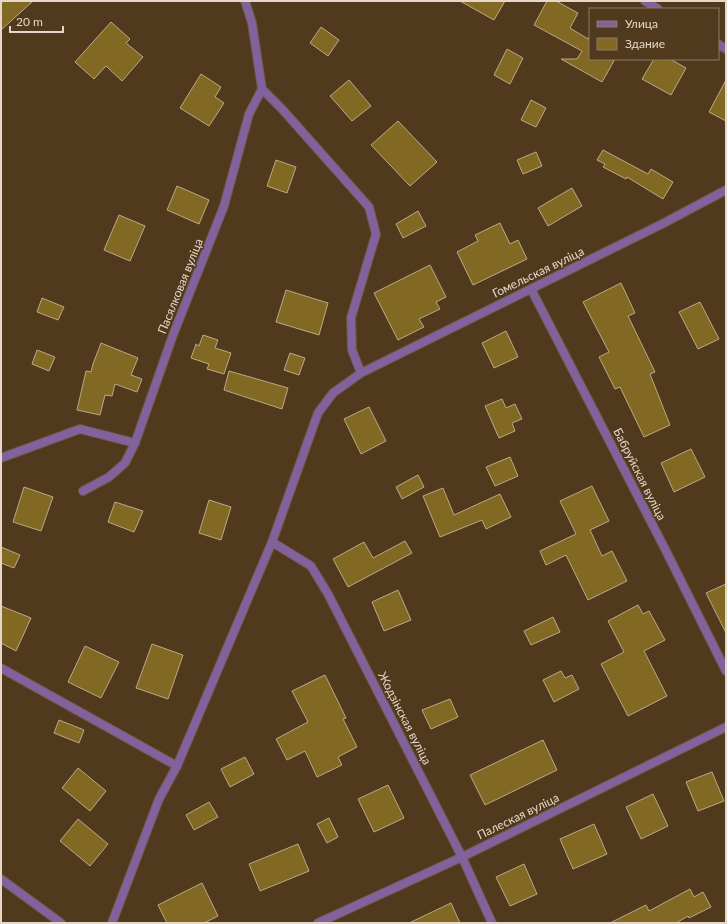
<svg xmlns="http://www.w3.org/2000/svg" width="727" height="924" font-family="Lato,sans-serif">
<style>
.building{fill:#816823;stroke:#baab87}
.lines{fill:none;stroke-linecap:round;stroke-linejoin:round}
.lane-casing{stroke:#6c553d;stroke-width:10}
.street-casing{stroke:#6c553d;stroke-width:10}
.lane{stroke:#82629c;stroke-width:8}
.street{stroke:#82629c;stroke-width:8}
.labels{text-anchor:middle;dominant-baseline:central;stroke-width:3;stroke-linejoin:round;paint-order:stroke}
.street-label{font-size:12px;fill:#e6d7c8;stroke:#51391e}
</style>
<rect width="100%" height="100%" fill="#51391e"/>
<path class="building" d="M 1,1 L 33,1 L 1,30 Z
M 460,1 L 505,1 L 494,20 Z
M 547,1 L 556,1 L 578,13 L 570,28 L 588,39 L 590,36 L 590,59 L 615,59 L 602,82 L 561,59 L 577,59 L 582,51 L 534,25 Z
M 111,22 L 130,39 L 126,43 L 143,57 L 122,81 L 106,66 L 94,79 L 75,62 Z
M 321,27 L 339,40 L 328,56 L 310,43 Z
M 507,49 L 523,58 L 510,84 L 494,75 Z
M 654,59 L 670,59 L 686,68 L 671,95 L 642,79 Z
M 201,74 L 221,87 L 215,97 L 224,103 L 209,126 L 180,108 Z
M 349,80 L 371,106 L 352,121 L 330,96 Z
M 726,80 L 726,121 L 709,112 Z
M 531,100 L 546,108 L 536,127 L 521,120 Z
M 398,121 L 437,162 L 410,186 L 371,145 Z
M 603,150 L 648,174 L 651,169 L 673,182 L 663,199 L 627,177 L 626,179 L 603,167 L 605,164 L 597,160 Z
M 536,152 L 542,166 L 523,174 L 517,160 Z
M 276,160 L 296,167 L 287,193 L 267,186 Z
M 177,186 L 209,200 L 199,224 L 167,210 Z
M 572,188 L 582,206 L 548,226 L 538,208 Z
M 418,211 L 426,226 L 403,238 L 396,224 Z
M 119,215 L 145,226 L 130,261 L 104,250 Z
M 500,223 L 510,244 L 518,240 L 527,259 L 473,285 L 457,252 L 478,241 L 475,235 Z
M 430,265 L 446,297 L 436,302 L 440,309 L 419,319 L 424,327 L 398,340 L 374,293 Z
M 621,283 L 635,313 L 628,316 L 655,372 L 650,374 L 670,425 L 644,437 L 620,387 L 615,389 L 599,357 L 609,352 L 583,302 Z
M 286,290 L 328,303 L 319,335 L 276,322 Z
M 42,298 L 64,307 L 58,320 L 37,312 Z
M 700,302 L 719,339 L 698,349 L 679,312 Z
M 506,331 L 518,357 L 494,368 L 482,343 Z
M 203,335 L 218,340 L 215,348 L 231,353 L 224,374 L 207,369 L 209,364 L 191,358 L 196,344 L 199,346 Z
M 101,343 L 138,358 L 131,375 L 142,379 L 137,392 L 115,384 L 112,396 L 105,395 L 100,415 L 77,410 L 86,371 L 91,372 L 93,364 Z
M 37,350 L 55,357 L 49,371 L 32,364 Z
M 290,353 L 305,358 L 299,375 L 284,370 Z
M 229,371 L 288,388 L 282,409 L 224,390 Z
M 502,399 L 506,408 L 515,404 L 522,419 L 512,423 L 515,431 L 499,438 L 485,406 Z
M 369,407 L 386,441 L 361,454 L 344,419 Z
M 691,449 L 705,477 L 674,492 L 661,463 Z
M 510,457 L 518,476 L 495,486 L 486,467 Z
M 418,475 L 424,487 L 402,499 L 396,487 Z
M 592,486 L 609,521 L 590,530 L 602,556 L 612,551 L 627,581 L 588,600 L 566,555 L 546,565 L 540,551 L 576,534 L 560,501 Z
M 24,487 L 53,497 L 41,531 L 13,522 Z
M 443,488 L 454,515 L 500,494 L 511,517 L 486,529 L 482,520 L 440,537 L 423,496 Z
M 209,500 L 231,507 L 221,540 L 199,533 Z
M 115,502 L 143,511 L 134,532 L 108,522 Z
M 405,541 L 412,553 L 348,587 L 333,559 L 364,542 L 373,558 Z
M 1,547 L 20,555 L 14,568 L 1,563 Z
M 726,584 L 726,633 L 706,593 Z
M 398,590 L 411,620 L 384,631 L 372,602 Z
M 638,605 L 643,614 L 649,611 L 665,640 L 644,651 L 667,696 L 628,716 L 601,664 L 624,652 L 608,621 Z
M 1,606 L 31,618 L 16,651 L 1,643 Z
M 553,617 L 560,632 L 531,645 L 524,631 Z
M 152,644 L 183,655 L 168,699 L 136,688 Z
M 85,646 L 119,662 L 101,698 L 68,682 Z
M 561,671 L 565,678 L 572,675 L 579,689 L 554,702 L 543,680 Z
M 325,675 L 346,718 L 343,719 L 357,747 L 338,757 L 342,765 L 317,777 L 305,751 L 287,760 L 276,739 L 308,722 L 292,691 Z
M 450,699 L 458,717 L 431,729 L 422,710 Z
M 59,720 L 84,730 L 79,743 L 54,733 Z
M 543,740 L 557,770 L 485,805 L 470,775 Z
M 245,757 L 254,774 L 230,787 L 221,769 Z
M 78,768 L 106,791 L 90,811 L 62,788 Z
M 712,772 L 724,801 L 698,811 L 686,782 Z
M 388,785 L 404,818 L 374,832 L 358,799 Z
M 653,794 L 668,826 L 641,839 L 626,807 Z
M 209,802 L 218,817 L 194,830 L 186,815 Z
M 329,818 L 338,837 L 327,843 L 317,824 Z
M 78,819 L 108,844 L 90,866 L 60,841 Z
M 594,824 L 607,854 L 573,869 L 560,839 Z
M 298,844 L 309,871 L 260,891 L 249,864 Z
M 524,864 L 537,894 L 510,906 L 496,877 Z
M 202,883 L 218,916 L 204,923 L 167,923 L 158,905 Z
M 690,889 L 694,897 L 703,892 L 711,907 L 689,918 L 688,916 L 676,923 L 610,923 L 646,905 L 649,911 Z
M 451,903 L 460,923 L 409,923 Z"/>
<g class="lines">
<g class="lane-casing">
<path id="lane" d="M 83,491 L 109,477 L 125,463 L 135,443
M 1,668 L 177,766"/>
</g>
<g class="street-casing">
<path id="street" d="M 645,1 L 658,9
M 718,44 L 726,49
M 262,89 L 282,109 L 369,207 L 376,234 L 351,318 L 352,350 L 361,373
M 531,289 L 664,547 L 726,671
M 1,458 L 80,429 L 135,443 L 173,335 L 224,206 L 249,114 L 262,89 L 252,23 L 245,1
M 272,542 L 311,566 L 328,594 L 462,857 L 492,923
M 1,879 L 61,923
M 112,923 L 159,799 L 177,766 L 272,542 L 318,413 L 333,393 L 361,373 L 662,224 L 726,190
M 318,923 L 462,857 L 726,727"/>
</g>
<use href="#lane" class="lane"/>
<use href="#street" class="street"/>
</g>
<g class="labels">
<g class="street-label">
<text transform="translate(538 272) rotate(-26)">Гомельская вуліца</text>
<text transform="translate(180 286) rotate(-68)">Пасялковая вуліца</text>
<text transform="translate(640 474) rotate(63)">Бабруйская вуліца</text>
<text transform="translate(405 718) rotate(63)">Жодзінская вуліца</text>
<text transform="translate(518 816) rotate(-26)">Палеская вуліца</text>
</g>
</g>
<rect width="727" height="924" fill="none" stroke="#e6d7c8" stroke-width="4"/>
<rect x="589" y="8" width="130" height="52" fill="#51391e" stroke="#8d7862"/>
<rect x="597" y="21" width="20" height="6" fill="#82629c" stroke="#8d7862"/>
<text x="625" y="28" font-size="12" fill="#e6d7c8">Улица</text>
<rect x="597" y="38" width="20" height="12" fill="#816823" stroke="#8d7862"/>
<text x="625" y="48" font-size="12" fill="#e6d7c8">Здание</text>
<path d="M10 26v6h53v-6" fill="none" stroke="#e6d7c8" stroke-width="2"/>
<text x="16" y="26" font-size="12" fill="#e6d7c8" stroke="#51391e" stroke-width="3" paint-order="stroke">20 m</text>
</svg>
